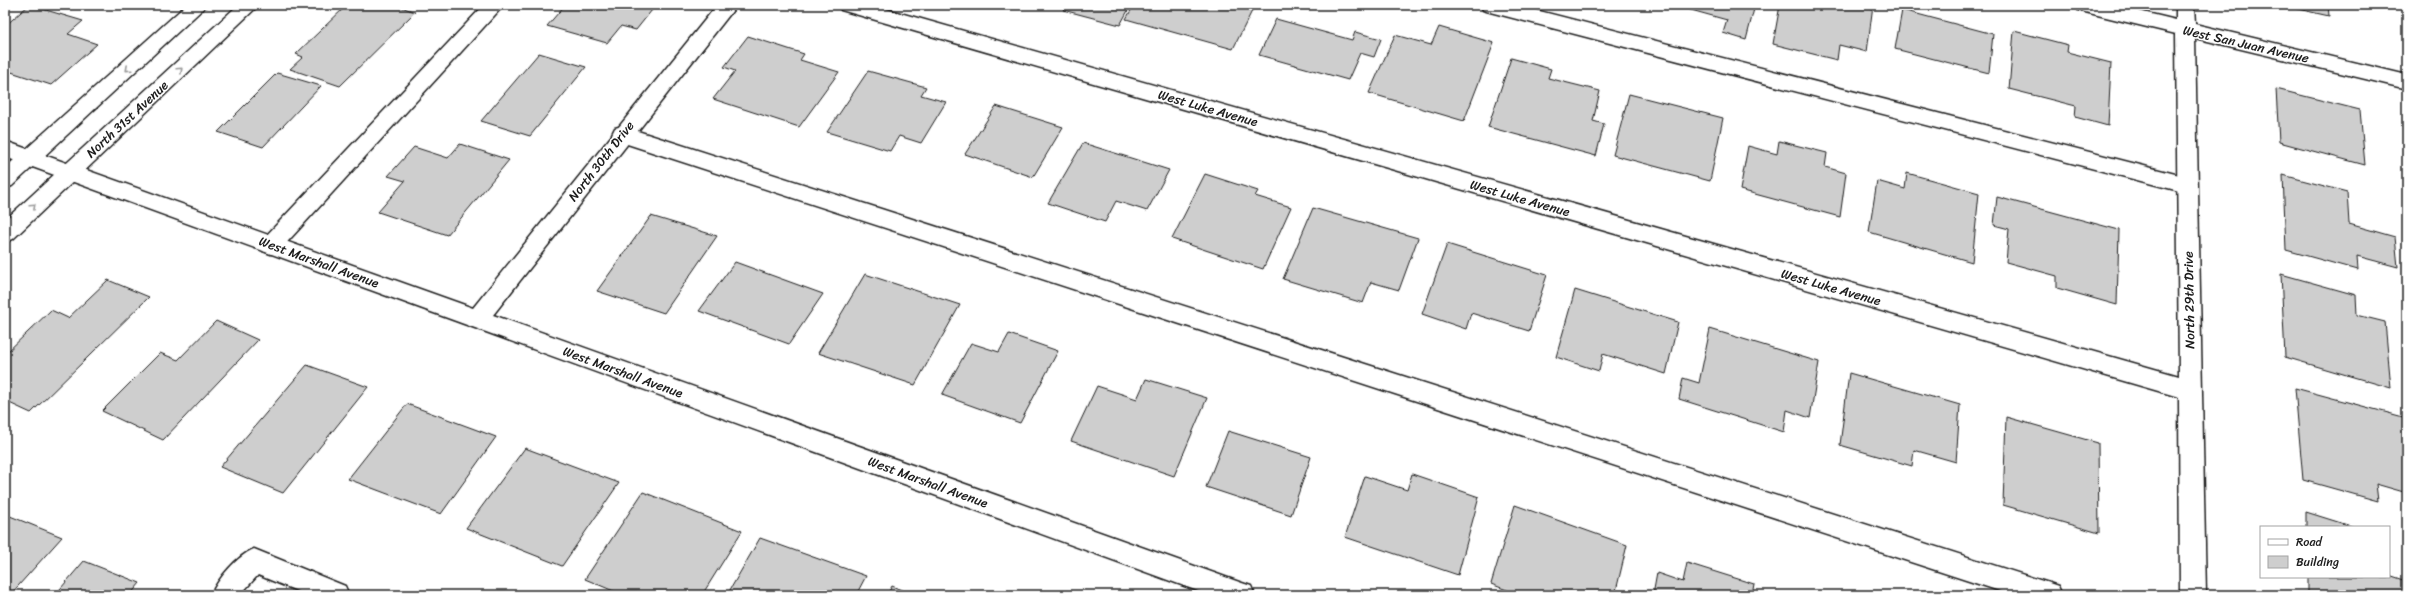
<svg xmlns="http://www.w3.org/2000/svg" width="2412" height="600" font-family="Sriracha,sans-serif">
<style>
.building{fill:#cecece;stroke:#1c1c1c}
.lines{fill:none;stroke-linecap:round;stroke-linejoin:round}
.service-casing{stroke:#1c1c1c;stroke-width:3}
.minor-casing{stroke:#1c1c1c;stroke-width:3}
.tertiary-casing{stroke:#1c1c1c;stroke-width:3}
.service{fill:#fff;fill-rule:evenodd}
.minor{fill:#fff;fill-rule:evenodd}
.tertiary{fill:#fff;fill-rule:evenodd}
.oneway{stroke:#999}
.labels{text-anchor:middle;dominant-baseline:central;stroke-width:3;stroke-linejoin:round;paint-order:stroke}
.street-label{font-size:13px;fill:#1c1c1c;stroke:#fff}
</style>
<rect width="100%" height="100%" fill="#fff"/>
<filter id="ink" filterUnits="userSpaceOnUse"><feTurbulence type="fractalNoise" baseFrequency=".025" numOctaves="2"/><feDisplacementMap in="SourceGraphic" scale="8" xChannelSelector="R" yChannelSelector="G"/><feConvolveMatrix kernelMatrix="1 2 1 2 8 2 1 2 1" color-interpolation-filters="sRGB"/></filter>
<g filter="url(#ink)">
<path class="building" d="M 29,5 L 83,21 L 68,34 L 97,44 L 51,85 L 5,70 L 5,26 Z
M 347,5 L 396,5 L 415,12 L 340,86 L 290,69 L 303,57 L 296,54 Z
M 565,5 L 656,5 L 636,30 L 621,26 L 607,43 L 547,26 Z
M 1066,5 L 1131,5 L 1120,25 L 1063,10 Z
M 1134,5 L 1255,5 L 1233,49 L 1126,19 Z
M 1673,5 L 1755,5 L 1746,40 L 1723,33 L 1727,20 Z
M 1780,5 L 1873,5 L 1867,52 L 1839,45 L 1837,60 L 1773,44 Z
M 2280,5 L 2328,5 L 2329,16 Z
M 1902,10 L 1993,34 L 1989,73 L 1895,49 Z
M 1276,19 L 1352,40 L 1355,32 L 1381,39 L 1374,57 L 1360,53 L 1348,80 L 1259,55 Z
M 1439,27 L 1494,43 L 1464,121 L 1369,93 L 1395,35 L 1431,45 Z
M 2014,31 L 2068,45 L 2067,52 L 2111,63 L 2108,126 L 2075,117 L 2076,106 L 2009,89 Z
M 748,36 L 804,54 L 800,60 L 839,72 L 799,127 L 713,99 L 735,71 L 724,67 Z
M 539,53 L 586,67 L 530,136 L 481,121 Z
M 1511,58 L 1551,69 L 1548,78 L 1600,91 L 1593,121 L 1604,124 L 1596,156 L 1488,127 Z
M 868,71 L 926,87 L 921,95 L 946,102 L 921,143 L 899,136 L 890,151 L 827,132 Z
M 277,73 L 321,86 L 263,147 L 218,132 Z
M 2276,89 L 2360,110 L 2365,165 L 2279,142 Z
M 1629,94 L 1723,118 L 1710,181 L 1613,155 Z
M 996,106 L 1063,127 L 1033,177 L 965,154 Z
M 1779,141 L 1827,153 L 1825,167 L 1846,173 L 1840,217 L 1740,190 L 1748,146 L 1777,154 Z
M 1083,143 L 1169,170 L 1147,211 L 1116,201 L 1105,222 L 1048,203 Z
M 460,144 L 509,160 L 447,235 L 378,212 L 405,181 L 388,176 L 414,147 L 448,158 Z
M 1907,173 L 1979,193 L 1972,262 L 1869,232 L 1877,181 L 1905,189 Z
M 1205,174 L 1258,191 L 1255,196 L 1291,207 L 1263,269 L 1172,239 Z
M 2283,175 L 2347,192 L 2349,224 L 2395,237 L 2398,267 L 2357,256 L 2358,270 L 2286,250 Z
M 1997,197 L 2119,230 L 2117,305 L 2057,288 L 2057,276 L 2006,262 L 2009,229 L 1994,225 Z
M 1313,208 L 1418,238 L 1399,290 L 1371,282 L 1363,303 L 1283,279 Z
M 651,216 L 717,236 L 664,313 L 597,291 Z
M 1447,244 L 1547,275 L 1529,331 L 1471,313 L 1466,329 L 1422,314 Z
M 735,262 L 823,294 L 789,344 L 699,311 Z
M 865,274 L 960,305 L 915,385 L 818,353 Z
M 2281,274 L 2356,295 L 2357,315 L 2385,322 L 2391,388 L 2285,357 Z
M 108,280 L 149,297 L 31,413 L 5,401 L 5,354 L 51,310 L 68,318 Z
M 1575,290 L 1678,322 L 1666,374 L 1603,354 L 1599,371 L 1556,357 Z
M 216,321 L 258,340 L 163,440 L 102,411 L 160,353 L 178,360 Z
M 1710,329 L 1819,362 L 1810,418 L 1787,410 L 1784,432 L 1679,399 L 1683,378 L 1699,383 Z
M 1009,334 L 1058,351 L 1020,423 L 942,395 L 971,343 L 999,352 Z
M 307,365 L 368,387 L 283,493 L 220,467 Z
M 1849,373 L 1960,405 L 1956,462 L 1914,450 L 1912,466 L 1840,445 Z
M 1146,379 L 1207,398 L 1174,476 L 1071,441 L 1097,386 L 1137,399 Z
M 2295,388 L 2407,418 L 2407,445 L 2405,444 L 2407,493 L 2376,484 L 2378,501 L 2303,480 Z
M 407,404 L 496,437 L 441,514 L 348,479 Z
M 2006,417 L 2098,443 L 2099,533 L 2003,505 Z
M 1228,431 L 1311,457 L 1291,515 L 1206,487 Z
M 525,448 L 619,483 L 562,566 L 466,528 Z
M 1412,474 L 1479,497 L 1458,575 L 1345,537 L 1365,476 L 1407,490 Z
M 643,492 L 742,531 L 702,595 L 623,595 L 585,579 Z
M 1515,505 L 1627,545 L 1615,595 L 1520,595 L 1491,584 Z
M 2306,512 L 2354,527 L 2306,527 Z
M 5,514 L 62,537 L 10,595 L 5,595 Z
M 760,538 L 866,576 L 856,595 L 727,595 Z
M 84,561 L 140,583 L 130,595 L 55,595 Z
M 1687,563 L 1754,584 L 1752,595 L 1653,595 L 1657,573 L 1683,582 Z
M 2389,575 L 2407,581 L 2407,595 L 2308,595 L 2308,577 L 2389,577 Z
M 892,586 L 913,595 L 887,595 Z"/>
<g class="lines">
<g class="service-casing">
<path id="service" d="M 484,5 L 504,5 L 279,251 L 271,254 L 263,251 L 260,245 L 263,239 Z
M 1481,5 L 1516,5 L 2187,177 L 2194,179 L 2197,185 L 2194,191 L 2187,193 L 1490,12 L 1483,10 Z
M 622,126 L 2049,583 L 2058,586 L 2062,595 L 2012,595 L 615,140 L 612,134 L 615,128 Z
M 254,549 L 345,586 L 349,595 L 307,595 L 258,575 L 240,595 L 211,595 C 218,579 237,556 254,549 Z"/>
</g>
<g class="minor-casing">
<path id="minor" d="M 717,5 L 737,5 L 493,315 L 1242,583 L 1251,586 L 1255,595 L 1209,595 L 5,157 L 5,141 L 473,308 Z
M 839,5 L 872,5 L 2179,376 L 2176,34 L 2085,12 L 2078,10 L 2076,5 L 2114,5 L 2176,20 L 2176,5 L 2194,5 L 2195,24 L 2407,75 L 2407,89 L 2195,38 L 2206,595 L 2180,595 L 2179,397 L 848,12 L 841,10 Z"/>
</g>
<g class="tertiary-casing">
<path id="tertiary" d="M 186,5 L 207,5 L 12,186 L 5,188 L 5,168 Z
M 238,5 L 259,5 L 13,239 L 5,242 L 5,220 Z"/>
</g>
<use href="#service" class="service"/>
<use href="#minor" class="minor"/>
<use href="#tertiary" class="tertiary"/>
</g>
<defs><path id="oneway-chevron" d="M-2-3.5L2.5 0L-2 3.5" fill="none" stroke-width="1.6" stroke-linecap="round" stroke-linejoin="round"/></defs>
<g class="oneway">
<use href="#oneway-chevron" transform="translate(128 69) rotate(138)"/>
<use href="#oneway-chevron" transform="translate(180 70) rotate(-43)"/>
<use href="#oneway-chevron" transform="translate(33 206) rotate(-43)"/>
</g>
</g>
<g class="labels">
<g class="street-label">
<text transform="translate(2246 44) rotate(13)">West San Juan Avenue</text>
<text transform="translate(1208 108) rotate(16)">West Luke Avenue</text>
<text transform="translate(127 119) rotate(-43)">North 31st Avenue</text>
<text transform="translate(601 161) rotate(-52)">North 30th Drive</text>
<text transform="translate(1520 198) rotate(16)">West Luke Avenue</text>
<text transform="translate(319 262) rotate(20)">West Marshall Avenue</text>
<text transform="translate(1831 287) rotate(16)">West Luke Avenue</text>
<text transform="translate(2189 300) rotate(-91)">North 29th Drive</text>
<text transform="translate(623 372) rotate(20)">West Marshall Avenue</text>
<text transform="translate(928 482) rotate(20)">West Marshall Avenue</text>
</g>
</g>
<rect width="2412" height="600" fill="none" stroke="#fff" stroke-width="20"/>
<rect x="10" y="10" width="2392" height="580" fill="none" stroke="#1c1c1c" stroke-width="1.5" filter="url(#ink)"/>
<rect x="2260" y="526" width="130" height="52" fill="#ffffff" stroke="#a4a4a4"/>
<rect x="2268" y="539" width="20" height="6" fill="#ffffff" stroke="#a4a4a4"/>
<text x="2296" y="546" font-size="12" fill="#1c1c1c">Road</text>
<rect x="2268" y="556" width="20" height="12" fill="#cecece" stroke="#a4a4a4"/>
<text x="2296" y="566" font-size="12" fill="#1c1c1c">Building</text>
</svg>
